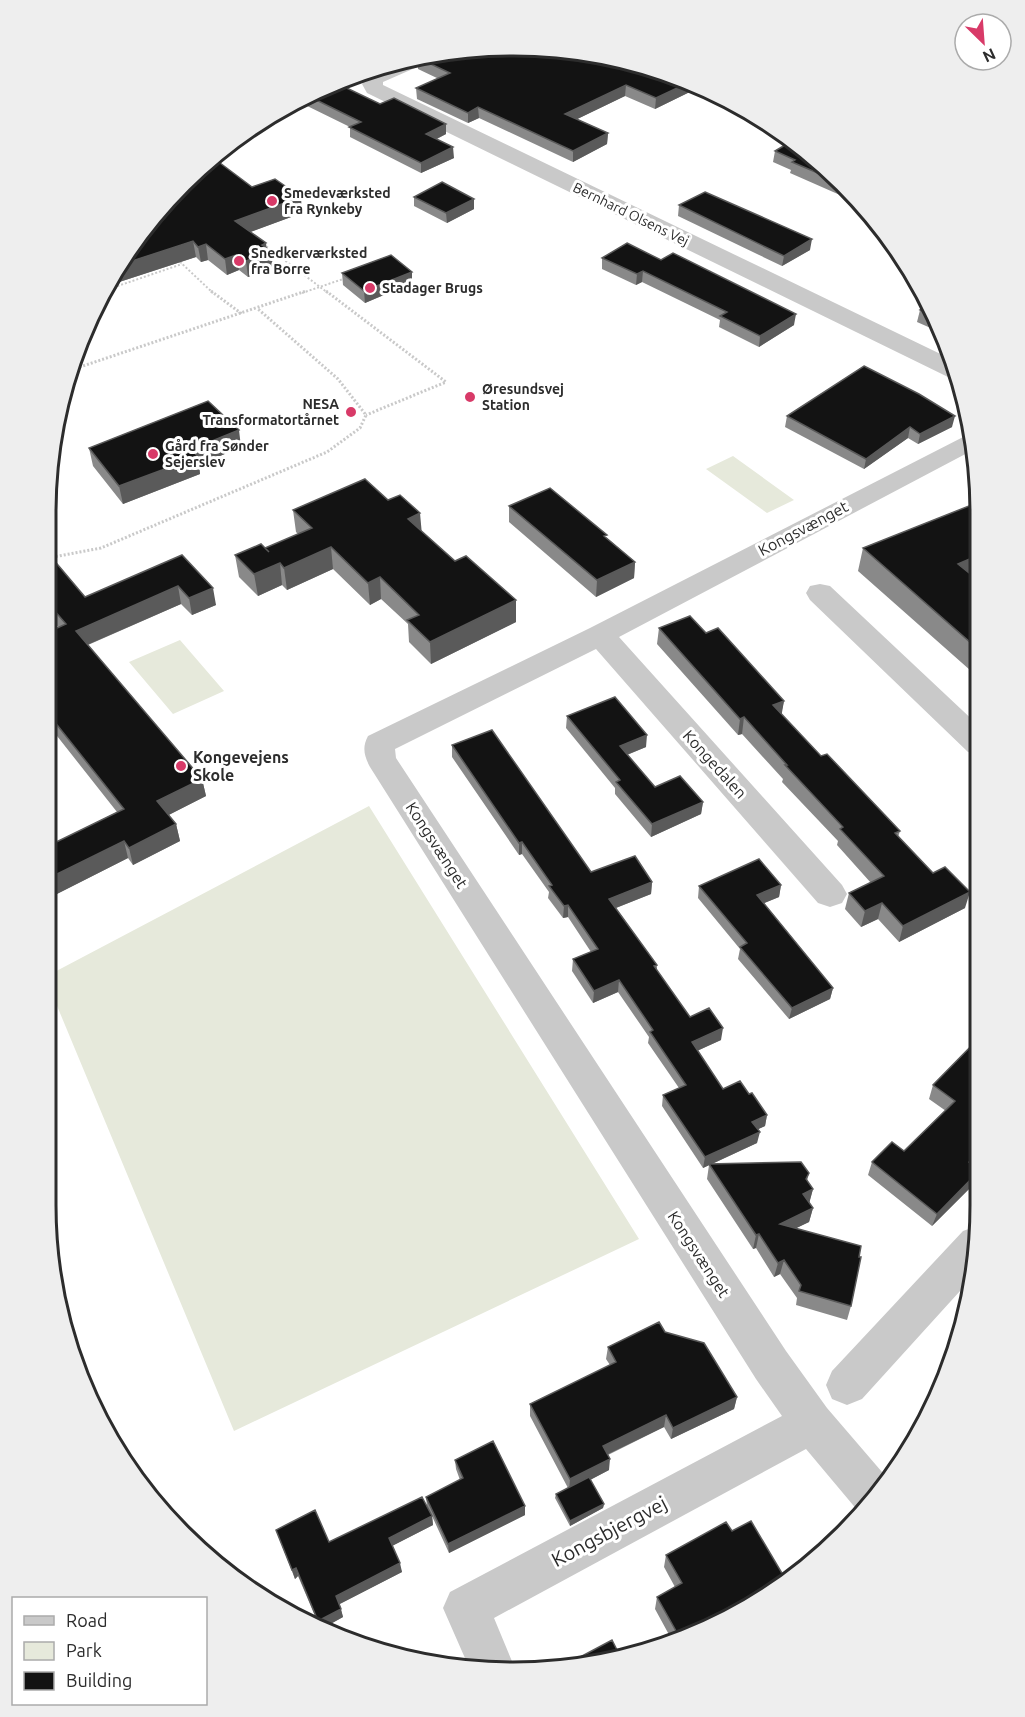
<svg xmlns="http://www.w3.org/2000/svg" width="1025" height="1717" font-family="Ubuntu,sans-serif">
<style>
.green{fill:#e6e9db}
.lines{fill:none;stroke-linecap:round;stroke-linejoin:round}
.path-far1{stroke:#c9c9c9;stroke-width:2;stroke-dasharray:2 2;stroke-linecap:butt}
.path{stroke:#c9c9c9;stroke-width:3;stroke-dasharray:2 2;stroke-linecap:butt}
.minor{fill:#c9c9c9;fill-rule:evenodd}
.wall{fill:#898989}
.shaded-wall{fill:#5a5a5a}
.building{fill:#131313;stroke:#5a5a5a;stroke-width:1.5}
.poi-dot{fill:#d83a68;stroke:#fff;stroke-width:2}
.labels{text-anchor:middle;dominant-baseline:central;stroke-width:6;stroke-linejoin:round;paint-order:stroke}
.far-poi-label{font-size:14px;font-weight:bold;fill:#2c2c2c;stroke:#fff;text-anchor:start}
.far-street-label{font-size:14px;fill:#2c2c2c;stroke:#fff}
.street-label{font-size:16px;fill:#2c2c2c;stroke:#fff}
.poi-label{font-size:16px;font-weight:bold;fill:#2c2c2c;stroke:#fff;text-anchor:start}
.near-street-label{font-size:20px;fill:#2c2c2c;stroke:#fff}
.rim{fill:none;stroke:#2c2c2c;stroke-width:3}
</style>
<rect width="100%" height="100%" fill="#fff"/>
<path class="green" d="M 733,456 L 794,500 L 767,513 L 706,469 Z
M 180,640 L 224,691 L 173,714 L 129,662 Z
M 369,806 L 639,1239 L 234,1431 L 45,977 Z"/>
<g class="lines">
<path class="path-far1" d="M 333,81 L 347,82
M 263,244 L 328,293
M 177,259 L 213,293
M 106,290 L 182,264
M 302,293 L 346,278"/>
<path class="path" d="M 211,291 L 242,314
M 326,291 L 446,382 L 366,415
M 68,371 L 306,291
M 48,558 L 101,548 L 327,452 L 360,428 L 366,415 L 338,379 L 258,309"/>
<path class="minor" d="M 442,52 L 440,57 L 383,82 L 383,85 L 955,361 L 959,379 L 948,377 L 367,93 L 362,84 C 378,61 416,55 442,52 Z
M 969,434 L 973,450 L 619,637 L 842,885 L 847,894 L 842,903 L 830,907 L 818,903 L 596,649 L 395,749 L 396,758 L 786,1351 L 827,1408 L 888,1479 L 858,1511 L 806,1449 L 494,1618 L 516,1671 L 468,1665 L 443,1608 L 450,1592 L 782,1416 L 756,1379 L 370,767 C 364,756 362,747 368,736 L 590,628 Z
M 820,584 L 830,586 L 979,726 L 979,755 L 968,752 L 810,600 L 806,593 L 810,586 Z
M 977,1226 L 979,1235 L 970,1280 L 862,1399 L 847,1405 L 832,1399 L 826,1385 L 832,1371 L 963,1231 Z"/>
</g>
<path class="wall" d="M 418,58 L 692,81 L 702,86 L 655,109 L 625,96 L 577,119 L 608,133 L 607,144 L 573,162 L 479,118 L 468,123 L 417,99 L 416,88 L 439,79 L 418,69 Z
M 378,67 L 364,79 L 354,74 Z
M 332,81 L 380,104 L 446,124 L 446,134 L 437,139 L 454,158 L 421,173 L 350,137 L 350,127 L 297,101 L 294,102 Z
M 788,138 L 864,204 L 865,206 L 790,173 L 791,170 L 773,162 L 775,151 L 787,144 Z
M 252,187 L 302,213 L 250,232 L 266,243 L 266,247 L 273,267 L 248,277 L 239,270 L 227,275 L 208,260 L 201,262 L 196,257 L 107,286 Z
M 414,197 L 474,209 L 447,223 L 414,206 Z
M 679,205 L 810,250 L 782,266 L 678,216 Z
M 627,243 L 794,325 L 759,347 L 719,327 L 720,320 L 642,282 L 636,285 L 602,269 L 602,258 Z
M 342,273 L 412,283 L 365,303 L 343,285 Z
M 929,304 L 942,333 L 917,322 L 920,310 Z
M 787,416 L 952,427 L 918,444 L 908,438 L 864,469 L 785,427 Z
M 241,447 L 199,465 L 200,474 L 123,504 L 93,466 L 89,448 Z
M 979,502 L 979,575 L 975,577 L 979,581 L 979,678 L 858,571 L 863,548 Z
M 509,506 L 607,538 L 635,562 L 634,578 L 596,597 L 509,522 Z
M 293,510 L 421,531 L 516,622 L 431,664 L 409,642 L 408,624 L 381,599 L 370,605 L 333,569 L 287,590 L 282,585 L 258,596 L 239,577 L 235,555 L 265,549 L 298,534 L 296,532 Z
M 46,553 L 85,597 L 182,555 L 216,605 L 192,615 L 181,604 L 88,645 L 202,779 L 206,796 L 168,815 L 176,824 L 180,841 L 133,865 L 128,858 L 45,900 L 46,847 L 117,812 L 46,722 L 46,633 L 58,627 L 46,613 Z
M 659,628 L 706,633 L 784,701 L 781,714 L 821,756 L 900,831 L 898,837 L 965,908 L 899,942 L 878,919 L 861,927 L 845,909 L 849,893 L 871,883 L 837,845 L 838,841 L 782,782 L 783,779 L 742,734 L 738,735 L 657,644 Z
M 567,716 L 646,747 L 627,755 L 655,787 L 703,802 L 701,814 L 651,837 L 615,794 L 615,788 L 566,728 Z
M 452,745 L 591,872 L 652,882 L 651,894 L 616,908 L 657,965 L 657,970 L 690,1017 L 721,1040 L 697,1051 L 723,1089 L 749,1094 L 767,1115 L 765,1126 L 758,1129 L 757,1143 L 712,1164 L 809,1173 L 807,1181 L 813,1189 L 809,1203 L 813,1208 L 809,1222 L 796,1228 L 851,1306 L 847,1320 L 796,1305 L 797,1298 L 780,1274 L 774,1277 L 756,1248 L 753,1249 L 707,1179 L 709,1165 L 703,1168 L 662,1106 L 663,1095 L 679,1088 L 648,1043 L 649,1037 L 618,992 L 593,1003 L 572,971 L 573,959 L 591,952 L 568,917 L 563,918 L 548,898 L 549,892 L 522,854 L 519,855 L 452,757 Z
M 781,885 L 779,897 L 764,903 L 833,988 L 830,999 L 789,1019 L 738,959 L 740,949 L 698,898 L 699,886 Z
M 979,1038 L 979,1158 L 973,1165 L 979,1171 L 979,1172 L 975,1183 L 932,1226 L 868,1175 L 872,1162 L 904,1151 L 946,1111 L 929,1099 L 933,1085 Z
M 665,1332 L 737,1397 L 734,1409 L 671,1439 L 664,1427 L 608,1455 L 609,1470 L 590,1480 L 604,1504 L 603,1508 L 570,1526 L 555,1498 L 556,1494 L 568,1488 L 530,1416 L 530,1404 L 610,1365 L 606,1359 L 608,1347 Z
M 455,1460 L 525,1506 L 525,1515 L 449,1553 L 432,1516 L 433,1525 L 392,1546 L 402,1572 L 339,1604 L 343,1617 L 325,1627 L 318,1623 L 298,1576 L 295,1579 L 279,1538 L 276,1530 L 329,1542 L 431,1515 L 427,1506 L 426,1497 L 460,1480 L 456,1469 Z
M 732,1531 L 785,1582 L 673,1642 L 655,1609 L 657,1597 L 675,1587 L 664,1567 L 666,1555 Z"/>
<path class="shaded-wall" d="M 378,67 L 364,79 L 363,72 Z
M 692,81 L 702,86 L 655,109 L 656,98 Z
M 626,85 L 625,96 L 565,125 L 565,114 Z
M 478,107 L 479,118 L 468,123 L 468,113 Z
M 446,124 L 446,134 L 426,144 L 426,134 Z
M 608,133 L 607,144 L 573,162 L 573,151 Z
M 453,147 L 454,158 L 421,173 L 421,163 Z
M 301,197 L 302,213 L 237,237 L 235,221 Z
M 474,199 L 474,209 L 447,223 L 446,213 Z
M 812,239 L 810,250 L 782,266 L 784,256 Z
M 193,241 L 196,257 L 107,286 L 117,266 Z
M 266,243 L 267,253 L 271,251 L 273,267 L 248,277 L 246,261 L 262,245 Z
M 206,244 L 208,260 L 201,262 L 198,247 Z
M 236,255 L 239,270 L 227,275 L 225,259 Z
M 643,271 L 642,282 L 636,285 L 637,274 Z
M 412,272 L 412,283 L 365,303 L 364,291 Z
M 796,314 L 794,325 L 759,347 L 760,336 Z
M 955,416 L 952,427 L 918,444 L 920,434 Z
M 910,427 L 908,438 L 864,469 L 866,459 Z
M 239,430 L 241,447 L 199,465 L 200,474 L 123,504 L 119,486 L 192,449 Z
M 420,513 L 422,535 L 408,519 Z
M 331,547 L 333,569 L 287,590 L 284,568 Z
M 979,555 L 979,575 L 953,587 L 958,564 Z
M 635,562 L 634,578 L 596,597 L 597,580 Z
M 280,563 L 282,585 L 258,596 L 254,574 Z
M 380,577 L 381,599 L 370,605 L 368,583 Z
M 178,586 L 181,604 L 80,648 L 76,631 Z
M 213,588 L 216,605 L 192,615 L 189,598 Z
M 516,600 L 516,622 L 431,664 L 430,642 Z
M 784,701 L 781,718 L 773,705 Z
M 744,717 L 742,734 L 738,735 L 740,719 Z
M 647,735 L 646,747 L 619,758 L 620,746 Z
M 202,779 L 206,796 L 161,819 L 157,801 Z
M 703,802 L 701,814 L 651,837 L 652,824 Z
M 176,824 L 180,841 L 133,865 L 129,848 Z
M 124,841 L 128,858 L 45,900 L 45,880 Z
M 522,842 L 522,854 L 519,855 L 519,843 Z
M 652,882 L 651,894 L 608,911 L 609,899 Z
M 781,885 L 779,897 L 755,907 L 757,895 Z
M 970,892 L 965,908 L 899,942 L 903,926 Z
M 882,903 L 878,919 L 861,927 L 865,911 Z
M 568,905 L 568,917 L 563,918 L 564,906 Z
M 619,980 L 618,992 L 593,1003 L 594,991 Z
M 833,988 L 830,999 L 789,1019 L 792,1008 Z
M 723,1028 L 721,1040 L 690,1054 L 692,1042 Z
M 767,1115 L 765,1126 L 750,1133 L 752,1122 Z
M 760,1132 L 757,1143 L 703,1168 L 705,1157 Z
M 979,1151 L 979,1158 L 964,1175 L 969,1162 Z
M 979,1171 L 975,1183 L 932,1226 L 937,1214 Z
M 813,1189 L 809,1204 L 803,1194 Z
M 813,1208 L 809,1222 L 776,1238 L 780,1224 Z
M 759,1234 L 756,1248 L 753,1249 L 756,1235 Z
M 784,1260 L 780,1274 L 774,1277 L 778,1263 Z
M 737,1397 L 734,1409 L 671,1439 L 673,1428 Z
M 666,1415 L 664,1427 L 602,1457 L 603,1446 Z
M 610,1459 L 609,1470 L 569,1491 L 570,1479 Z
M 604,1504 L 603,1508 L 570,1526 L 570,1521 Z
M 525,1506 L 525,1515 L 449,1553 L 448,1544 Z
M 432,1516 L 433,1525 L 390,1547 L 389,1538 Z
M 400,1563 L 402,1572 L 338,1605 L 336,1596 Z
M 296,1568 L 298,1576 L 295,1579 L 292,1570 Z
M 341,1609 L 343,1617 L 325,1627 L 319,1624 L 318,1621 Z"/>
<path class="building" d="M 513,45 L 604,54 L 692,81 L 656,98 L 626,85 L 565,114 L 608,133 L 573,151 L 478,107 L 468,113 L 416,88 L 450,73 L 418,58 L 430,53 Z
M 332,81 L 380,104 L 394,98 L 446,124 L 426,134 L 453,147 L 421,163 L 349,127 L 361,122 L 306,95 Z
M 792,141 L 839,182 L 792,162 L 795,160 L 775,151 Z
M 212,157 L 252,187 L 275,179 L 301,197 L 235,221 L 266,243 L 262,245 L 271,251 L 246,261 L 236,255 L 225,259 L 206,244 L 198,247 L 193,241 L 117,266 L 124,252 L 182,182 Z
M 442,182 L 474,199 L 446,213 L 414,197 Z
M 705,192 L 812,239 L 784,256 L 679,205 Z
M 627,243 L 661,260 L 673,253 L 796,314 L 760,336 L 720,316 L 727,312 L 643,271 L 637,274 L 602,258 Z
M 391,255 L 412,272 L 364,291 L 342,273 Z
M 929,304 L 935,317 L 920,310 Z
M 864,366 L 919,394 L 955,416 L 920,434 L 910,427 L 866,459 L 787,416 Z
M 208,401 L 239,430 L 192,449 L 197,456 L 162,470 L 119,486 L 89,448 Z
M 365,479 L 388,500 L 400,495 L 420,513 L 408,519 L 455,561 L 466,556 L 516,600 L 430,642 L 407,620 L 419,615 L 380,577 L 368,583 L 331,547 L 284,568 L 280,563 L 254,574 L 235,555 L 261,544 L 269,552 L 265,548 L 312,528 L 293,510 Z
M 550,488 L 607,535 L 604,536 L 635,562 L 597,580 L 509,506 Z
M 979,502 L 979,555 L 958,564 L 979,581 L 979,650 L 863,548 Z
M 47,552 L 85,597 L 182,555 L 213,588 L 189,598 L 178,586 L 76,631 L 202,779 L 157,801 L 176,824 L 129,848 L 124,841 L 45,880 L 46,847 L 124,809 L 46,711 L 46,633 L 66,624 L 46,601 Z
M 690,616 L 706,633 L 718,628 L 784,701 L 773,705 L 821,756 L 827,754 L 900,831 L 895,833 L 933,873 L 945,867 L 970,892 L 903,926 L 882,903 L 865,911 L 849,893 L 884,876 L 840,829 L 843,827 L 785,765 L 787,765 L 744,717 L 740,719 L 659,628 Z
M 615,697 L 647,735 L 620,746 L 655,787 L 680,776 L 703,802 L 652,824 L 616,782 L 620,780 L 567,716 Z
M 492,730 L 591,872 L 635,856 L 652,882 L 609,899 L 657,965 L 654,966 L 690,1017 L 709,1008 L 723,1028 L 692,1042 L 723,1089 L 740,1081 L 749,1094 L 752,1093 L 767,1115 L 752,1122 L 760,1132 L 705,1157 L 663,1095 L 686,1085 L 650,1032 L 653,1030 L 619,980 L 594,991 L 573,959 L 598,949 L 568,905 L 564,906 L 549,886 L 552,885 L 522,842 L 519,843 L 452,745 Z
M 759,859 L 781,885 L 757,895 L 833,988 L 792,1008 L 740,947 L 747,943 L 699,886 Z
M 979,1038 L 979,1151 L 969,1162 L 979,1169 L 979,1171 L 937,1214 L 872,1162 L 892,1142 L 904,1151 L 955,1101 L 933,1085 Z
M 801,1162 L 809,1173 L 806,1179 L 813,1189 L 803,1194 L 813,1208 L 780,1224 L 861,1246 L 859,1257 L 861,1257 L 851,1306 L 799,1291 L 801,1285 L 784,1260 L 778,1263 L 759,1234 L 756,1235 L 709,1164 Z
M 659,1322 L 665,1332 L 704,1343 L 737,1397 L 673,1428 L 666,1415 L 603,1446 L 610,1459 L 570,1479 L 530,1404 L 616,1362 L 608,1347 Z
M 493,1441 L 525,1506 L 448,1544 L 426,1497 L 463,1478 L 455,1460 Z
M 589,1477 L 604,1504 L 570,1521 L 556,1494 Z
M 422,1497 L 432,1516 L 389,1538 L 400,1563 L 336,1596 L 341,1609 L 318,1621 L 296,1568 L 292,1570 L 276,1530 L 315,1510 L 329,1542 Z
M 751,1521 L 786,1580 L 765,1593 L 680,1638 L 657,1597 L 682,1583 L 666,1555 L 726,1522 L 732,1531 Z
M 612,1640 L 619,1654 L 569,1663 Z"/>
<g class="poi-dot">
<circle cx="272" cy="201" r="6"/>
<circle cx="239" cy="261" r="6"/>
<circle cx="370" cy="288" r="6"/>
<circle cx="470" cy="397" r="6"/>
<circle cx="351" cy="412" r="6"/>
<circle cx="153" cy="454" r="6"/>
<circle cx="181" cy="766" r="6"/>
</g>
<g class="labels">
<g class="far-poi-label">
<text x="284" y="193">Smedeværksted<tspan x="284" dy="16">fra Rynkeby</tspan></text>
<text x="251" y="253">Snedkerværksted<tspan x="251" dy="16">fra Borre</tspan></text>
<text x="382" y="288">Stadager Brugs</text>
<text x="482" y="389">Øresundsvej<tspan x="482" dy="16">Station</tspan></text>
<text x="339" y="404" text-anchor="end">NESA<tspan x="339" dy="16">Transformatortårnet</tspan></text>
<text x="165" y="446">Gård fra Sønder<tspan x="165" dy="16">Sejerslev</tspan></text>
</g>
<g class="far-street-label">
<text transform="translate(631 214) rotate(26)">Bernhard Olsens Vej</text>
</g>
<g class="street-label">
<text transform="translate(803 528) rotate(-28)">Kongsvænget</text>
<text transform="translate(715 764) rotate(48)">Kongedalen</text>
<text transform="translate(437 845) rotate(57)">Kongsvænget</text>
<text transform="translate(699 1254) rotate(57)">Kongsvænget</text>
</g>
<g class="poi-label">
<text x="193" y="757">Kongevejens<tspan x="193" dy="18">Skole</tspan></text>
</g>
<g class="near-street-label">
<text transform="translate(609 1531) rotate(-28)">Kongsbjergvej</text>
</g>
</g>
<path d="M0 0H1025V1717H0ZM513 56H513A457 457 0 0 1 970 513V1205A457 457 0 0 1 513 1662H513A457 457 0 0 1 56 1205V513A457 457 0 0 1 513 56Z" fill="#eee" fill-rule="evenodd"/>
<path class="rim" d="M513 56H513A457 457 0 0 1 970 513V1205A457 457 0 0 1 513 1662H513A457 457 0 0 1 56 1205V513A457 457 0 0 1 513 56Z"/>
<rect x="12" y="1597" width="195" height="108" fill="#ffffff" stroke="#ababab" stroke-width="1.5"/>
<rect x="24" y="1616" width="30" height="9" fill="#c9c9c9" stroke="#ababab" stroke-width="1.5"/>
<text x="66" y="1627" font-size="18" fill="#2c2c2c">Road</text>
<rect x="24" y="1642" width="30" height="18" fill="#e6e9db" stroke="#ababab" stroke-width="1.5"/>
<text x="66" y="1657" font-size="18" fill="#2c2c2c">Park</text>
<rect x="24" y="1672" width="30" height="18" fill="#131313" stroke="#ababab" stroke-width="1.5"/>
<text x="66" y="1687" font-size="18" fill="#2c2c2c">Building</text>
<g transform="translate(983 42) rotate(155)"><circle r="28" fill="#ffffff" stroke="#ababab" stroke-width="1.5"/>
<path d="M0-4.5L10 22L0 15L-10 22Z" fill="#d83a68"/>
<text y="-9" font-size="16" font-weight="bold" text-anchor="middle" fill="#2c2c2c">N</text>
</g>
</svg>
